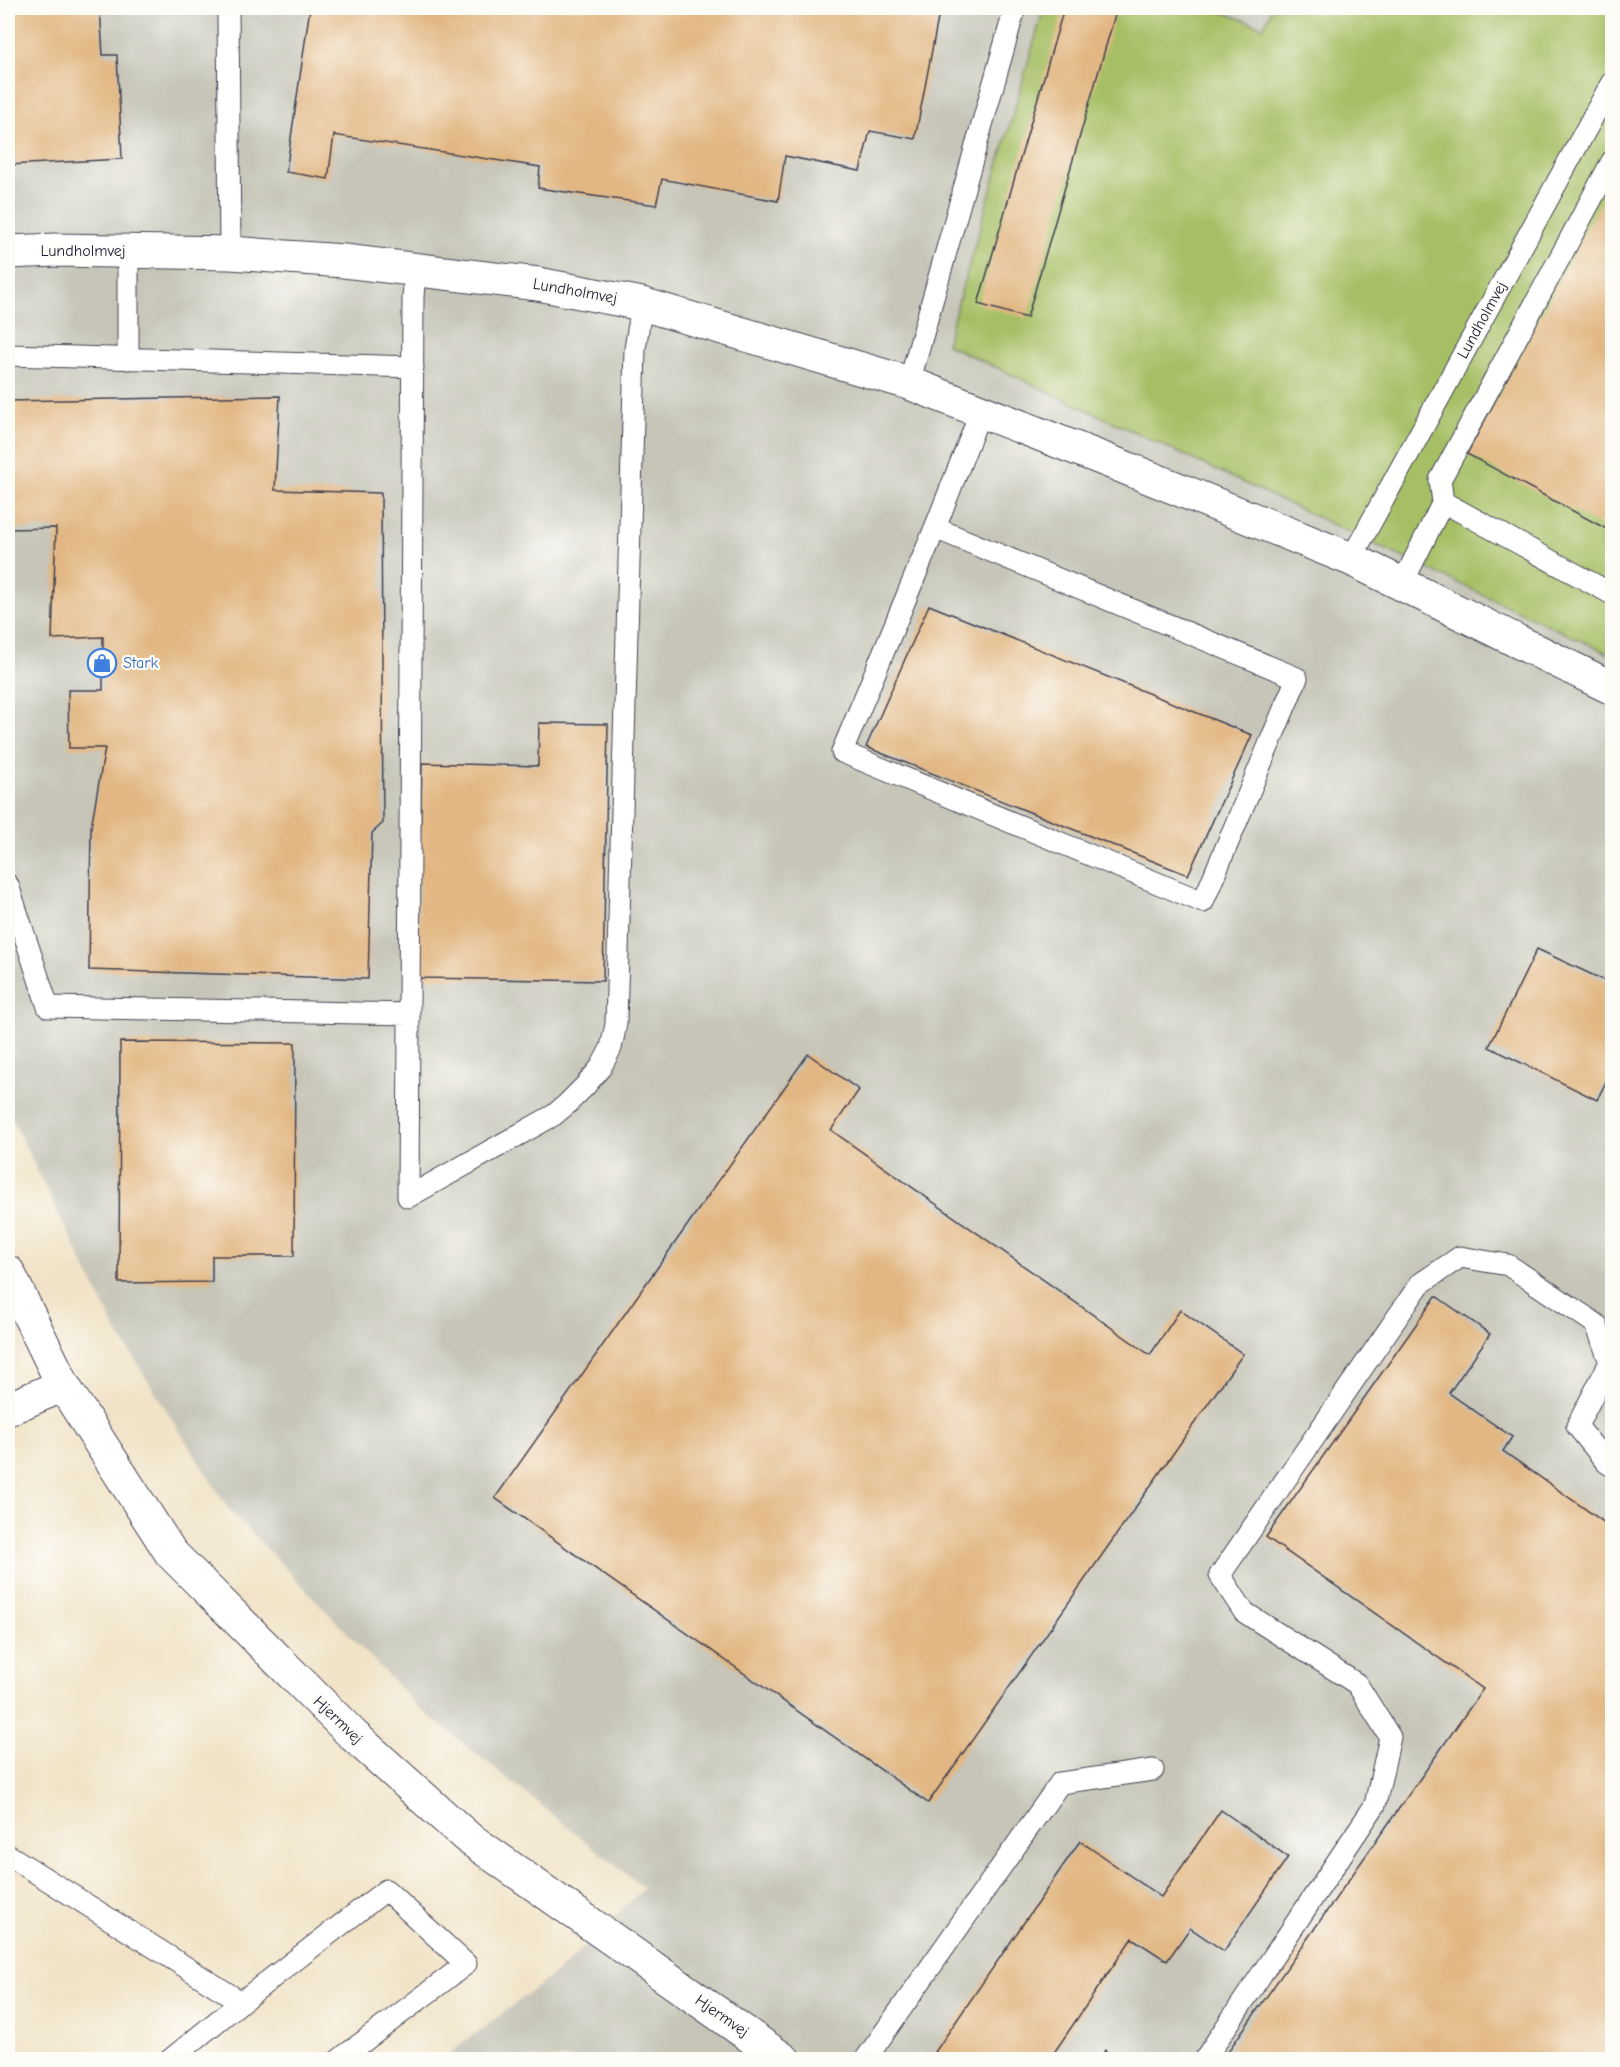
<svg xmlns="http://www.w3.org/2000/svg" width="1620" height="2067" font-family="'Comic Neue',sans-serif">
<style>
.industrial{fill:#c6c5b8}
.green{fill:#a6bf65;stroke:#647050;stroke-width:1.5}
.building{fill:#e2b783}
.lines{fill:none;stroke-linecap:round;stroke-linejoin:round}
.service-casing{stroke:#413f50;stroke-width:23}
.minor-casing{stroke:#413f50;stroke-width:35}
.tertiary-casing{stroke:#413f50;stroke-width:35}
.service{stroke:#fff;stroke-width:21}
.minor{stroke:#fff;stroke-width:33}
.tertiary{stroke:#fff;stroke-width:33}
.labels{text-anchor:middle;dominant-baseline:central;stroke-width:4.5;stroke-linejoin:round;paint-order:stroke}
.street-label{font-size:16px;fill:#22223b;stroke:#fdfcf7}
.shop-label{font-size:16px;fill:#366cbe;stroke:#fdfcf7;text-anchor:start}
</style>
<rect width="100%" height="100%" fill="#fdfcf7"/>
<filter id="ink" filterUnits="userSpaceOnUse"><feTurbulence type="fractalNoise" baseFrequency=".0167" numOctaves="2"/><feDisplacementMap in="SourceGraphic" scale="12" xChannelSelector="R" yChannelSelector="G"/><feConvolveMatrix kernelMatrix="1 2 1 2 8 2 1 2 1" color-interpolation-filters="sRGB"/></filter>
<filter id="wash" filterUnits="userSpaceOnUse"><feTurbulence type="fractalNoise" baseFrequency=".008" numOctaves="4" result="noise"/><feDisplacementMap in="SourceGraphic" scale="24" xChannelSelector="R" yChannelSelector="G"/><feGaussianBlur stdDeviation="1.35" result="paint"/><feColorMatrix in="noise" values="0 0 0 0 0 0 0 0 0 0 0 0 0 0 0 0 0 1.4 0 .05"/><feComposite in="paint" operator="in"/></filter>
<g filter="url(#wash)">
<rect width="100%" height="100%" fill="#f1e3c7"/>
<path class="industrial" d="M 8,8 L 1612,8 L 1612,2059 L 442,2059 L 561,1969 L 644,1888 L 418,1707 L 228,1508 L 116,1330 L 8,1111 Z"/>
<path class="green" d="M 1044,8 L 1210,8 L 1264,27 L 1272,8 L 1612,8 L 1612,655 L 946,344 Z"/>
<g id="blocks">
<path class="building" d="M 8,8 L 100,8 L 103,55 L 117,55 L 122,159 L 8,165 Z
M 310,8 L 346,8 L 356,10 L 357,8 L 940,8 L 915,139 L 870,131 L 860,171 L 785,156 L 778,201 L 662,179 L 656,205 L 538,188 L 540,167 L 334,135 L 328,179 L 286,172 Z
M 1064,8 L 1117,8 L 1027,318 L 978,304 Z
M 1612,181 L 1612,532 L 1467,454 Z
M 280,396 L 275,490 L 381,493 L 383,823 L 372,833 L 368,979 L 89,970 L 91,827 L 105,748 L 69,748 L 68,690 L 103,690 L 103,637 L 52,639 L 56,528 L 8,529 L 8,401 Z
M 929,605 L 1252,735 L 1188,875 L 866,747 Z
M 539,723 L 608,724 L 603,981 L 417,978 L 422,763 L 538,766 Z
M 1537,949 L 1612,984 L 1612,1069 L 1597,1100 L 1489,1047 Z
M 120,1042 L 295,1043 L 294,1256 L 212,1256 L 212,1282 L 119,1283 Z
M 808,1054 L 859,1090 L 831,1130 L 1150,1355 L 1180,1310 L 1243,1354 L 928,1803 L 495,1498 Z
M 1436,1296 L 1490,1334 L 1449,1393 L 1512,1437 L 1503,1451 L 1612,1528 L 1612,2060 L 1222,2060 L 1483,1689 L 1266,1537 Z
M 1221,1810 L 1288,1857 L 1224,1951 L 1190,1928 L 1167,1961 L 1132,1938 L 1049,2060 L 947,2060 L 935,2052 L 1080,1841 L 1161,1897 Z
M 1105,2050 L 1118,2060 L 1099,2060 Z"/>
</g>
</g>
<g filter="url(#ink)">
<use href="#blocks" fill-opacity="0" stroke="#413f50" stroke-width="1.5"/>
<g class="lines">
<g class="service-casing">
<path id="service" d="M 228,8 L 230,253
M 415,270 L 413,298 L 408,1197 L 554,1115 L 567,1104 L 585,1086 L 601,1067 L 611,1048 L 616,1024 L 635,349 L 642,304
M 8,355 L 413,367
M 128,359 L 128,251
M 909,383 L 1015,8
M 1443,502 L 1440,480 L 1612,161
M 935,528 L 1297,678 L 1203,902 L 842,752 Z
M 935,528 L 981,411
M 1351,559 L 1612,82
M 1402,584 L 1443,502 L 1612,594
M 8,885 L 48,1007 L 409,1014
M 8,1855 L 241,2002 L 386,1890 L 466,1964 L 339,2060
M 170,2060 L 241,2002
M 865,2060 L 1060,1783 L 1153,1770
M 1204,2060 L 1375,1805 L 1390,1737 L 1357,1684 L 1244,1612 L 1220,1575 L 1420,1284 L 1460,1257 L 1508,1265 L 1596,1324 L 1610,1362 L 1577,1426 L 1606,1462 L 1612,1466"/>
</g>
<g class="minor-casing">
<path id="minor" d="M 8,252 L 56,250 L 230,253 L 344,261 L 538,284 L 642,304 L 909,383 L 1121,466 L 1351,559 L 1612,688
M 8,1409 L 63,1385"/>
</g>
<g class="tertiary-casing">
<path id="tertiary" d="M 8,1272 L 63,1385 L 171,1553 L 353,1735 L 467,1837 L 784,2060"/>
</g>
<use href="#service" class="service"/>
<use href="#minor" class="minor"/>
<use href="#tertiary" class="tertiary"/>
</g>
</g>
<defs>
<g id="shop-ring" transform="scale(1.5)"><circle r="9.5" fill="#fdfcf7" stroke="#3f7fe0" stroke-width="1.5"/><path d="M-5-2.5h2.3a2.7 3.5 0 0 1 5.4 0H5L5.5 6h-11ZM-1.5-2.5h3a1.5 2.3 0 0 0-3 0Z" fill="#3f7fe0"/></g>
</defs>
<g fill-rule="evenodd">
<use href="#shop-ring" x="102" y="663"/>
</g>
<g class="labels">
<g class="street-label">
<text x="83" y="251">Lundholmvej</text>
<text transform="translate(575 291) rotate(10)">Lundholmvej</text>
<text transform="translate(1482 320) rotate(-61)">Lundholmvej</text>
<text transform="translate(338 1720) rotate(44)">Hjermvej</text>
<text transform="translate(722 2016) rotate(35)">Hjermvej</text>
</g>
<g class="shop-label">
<text x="123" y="663">Stark</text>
</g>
</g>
<rect width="1620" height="2067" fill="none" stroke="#fdfcf7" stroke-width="30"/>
</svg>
